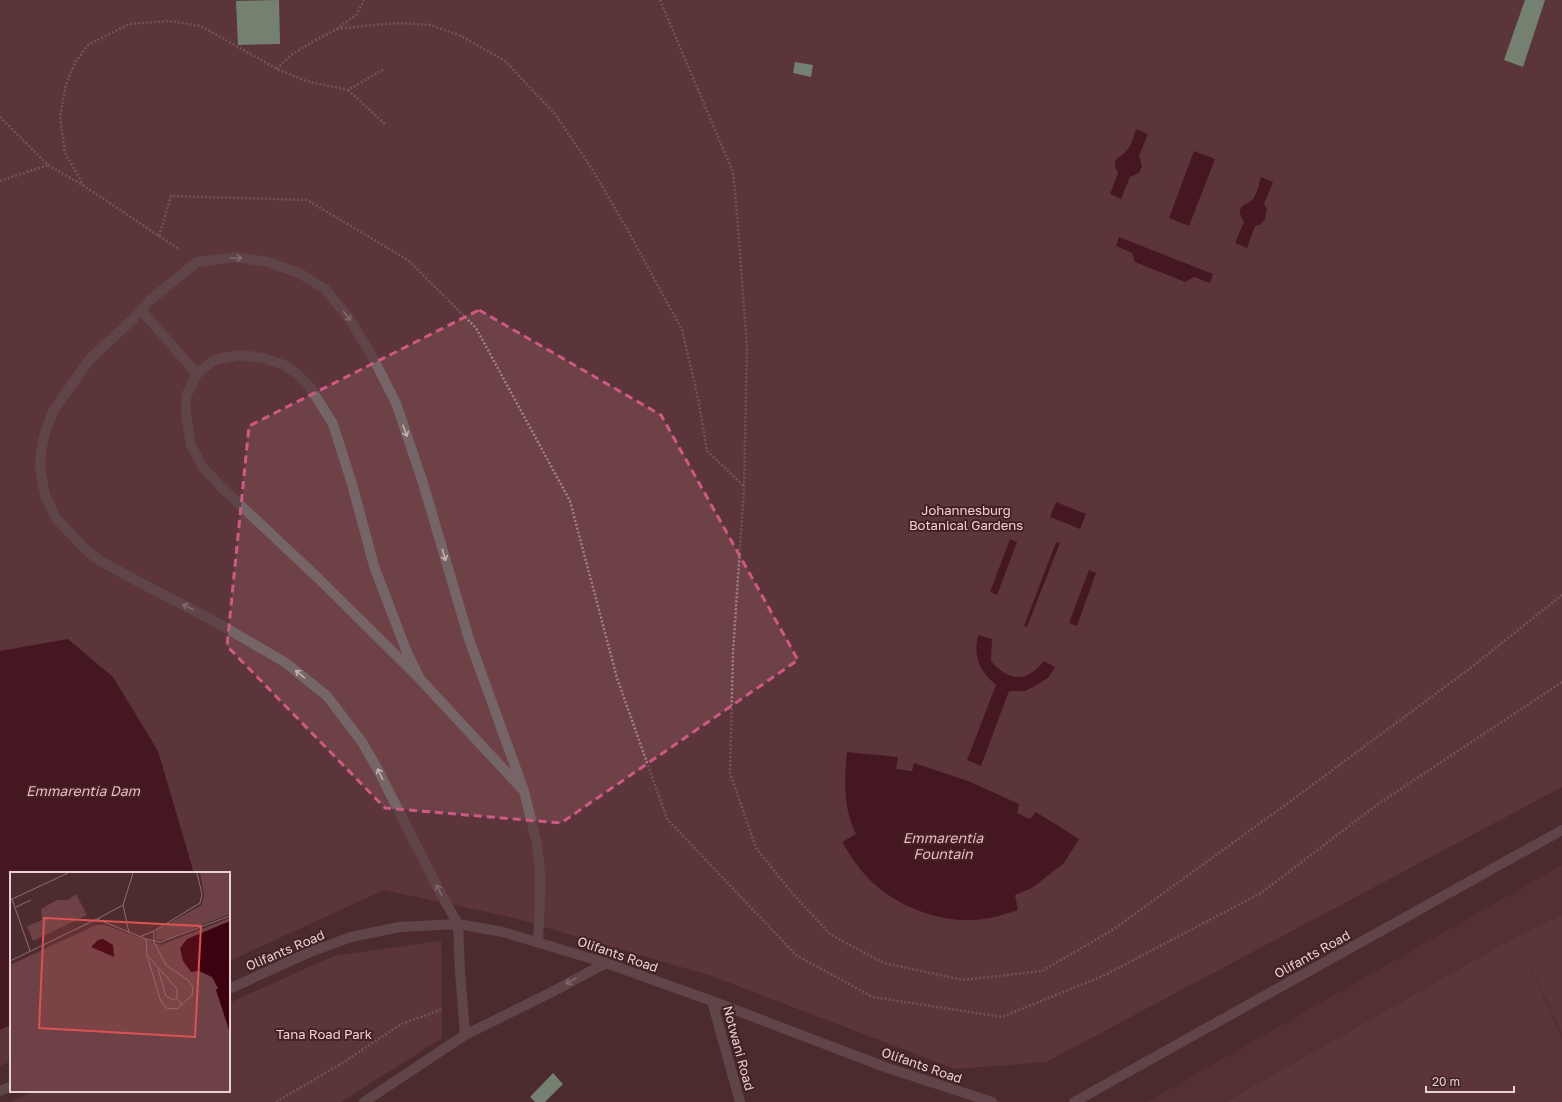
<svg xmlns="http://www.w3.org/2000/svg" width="1562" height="1102" font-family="'Golos Text',sans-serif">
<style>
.built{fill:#5d3439}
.green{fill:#6d4145}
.water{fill:#3c0210}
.building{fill:#a7e9bf}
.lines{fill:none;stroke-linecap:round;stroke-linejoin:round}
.path{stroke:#9e8385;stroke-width:2.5;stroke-dasharray:2 2;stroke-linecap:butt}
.minor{stroke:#766566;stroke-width:10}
.oneway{stroke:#c5b1b2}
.marked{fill:none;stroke:#cf5985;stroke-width:3;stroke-dasharray:8 5;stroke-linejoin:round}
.labels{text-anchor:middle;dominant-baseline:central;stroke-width:4;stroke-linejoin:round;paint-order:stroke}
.park-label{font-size:13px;fill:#f8ced1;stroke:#422225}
.street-label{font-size:13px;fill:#e7d1d2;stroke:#422225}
.water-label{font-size:14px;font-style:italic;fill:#f5b8bd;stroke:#422225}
.inset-road{fill:none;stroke:#8b6e70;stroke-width:1}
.view{fill:#da5252;fill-opacity:0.15;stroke:#da5252;stroke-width:2}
.inset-edge{fill:none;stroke:#e7d1d2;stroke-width:2}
</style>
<rect width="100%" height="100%" fill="#4d2c2f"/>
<path class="built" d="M 1562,865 L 1562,1102 L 1147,1102 Z"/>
<path class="green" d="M 0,0 L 1562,0 L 1562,787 L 1046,1062 L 955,1069 L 712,976 L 510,917 L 384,890 L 229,961 L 229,873 L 11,873 L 11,1061 L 0,1066 Z
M 1562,915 L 1562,1032 L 1524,954 L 1562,1040 L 1562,1102 L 1226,1102 L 1516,937 Z
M 441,941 L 442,1038 L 341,1102 L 11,1102 L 35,1091 L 229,1091 L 229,1003 L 334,956 Z"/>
<path class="water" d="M 1136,129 L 1148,134 L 1139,156 L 1142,166 L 1139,173 L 1130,177 L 1121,199 L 1110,194 L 1118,173 C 1109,157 1121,159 1127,150 C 1132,145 1134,135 1136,129 Z
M 1194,151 L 1215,159 L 1189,226 L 1169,218 Z
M 1261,177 L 1273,182 L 1264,204 L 1267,209 L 1265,219 L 1261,224 L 1255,226 L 1247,248 L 1235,243 L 1244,222 C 1233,204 1246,207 1253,199 C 1257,194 1259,183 1261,177 Z
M 1119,237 L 1213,274 L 1210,283 L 1194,277 L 1185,282 L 1135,262 L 1132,253 L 1116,246 Z
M 1056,502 L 1086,514 L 1080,529 L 1050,517 Z
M 1010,539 L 1017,542 L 997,595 L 990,592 Z
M 1056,542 L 1060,543 L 1027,627 L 1024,626 Z
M 1089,570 L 1096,573 L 1077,626 L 1069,623 Z
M 978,635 L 992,639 L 991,661 C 1009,681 1025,684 1044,661 L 1055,667 L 1048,678 L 1035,686 L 1025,691 L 1009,691 L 981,766 L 967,760 L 996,685 C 979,670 973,657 978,635 Z
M 68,639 L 113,677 L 158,751 L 194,873 L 11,873 L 11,1025 L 0,1030 L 0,651 Z
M 847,752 L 898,757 L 896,769 L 912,771 L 914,763 L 968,781 L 1019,804 L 1017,813 L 1030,819 L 1036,812 L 1079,839 L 1064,863 L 1032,888 L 1015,895 L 1018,910 C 1011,912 1003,915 995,917 C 953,927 906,912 874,884 C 861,872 851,857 842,842 L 856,834 C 843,808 844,780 847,752 Z"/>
<path class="building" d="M 279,0 L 280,44 L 238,45 L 236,1 Z
M 1525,0 L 1545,0 L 1523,67 L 1504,60 Z
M 795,62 L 813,65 L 811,77 L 793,73 Z
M 553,1073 L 563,1084 L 545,1102 L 535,1102 L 530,1097 Z"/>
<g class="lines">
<path class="path" d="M 660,0 L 733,172 L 737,213 L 747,347 L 744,487 L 733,653 L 730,773 L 756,848 L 792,893 L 831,935 L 884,963 L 963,980 L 1042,971 L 1114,929 L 1303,792 L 1473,666 L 1562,595
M 337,29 L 372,25 L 400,23 L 430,25 L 459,35 L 505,61 L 556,115 L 592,169 L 627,229 L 682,330 L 698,398 L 707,451 L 744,486
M 277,69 L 291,55 L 312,42 L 337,29 L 357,14 L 364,0
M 348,90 L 386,125
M 0,117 L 48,165 L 84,186 L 180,250
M 0,181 L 48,165
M 84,186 L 65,153 L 60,117 L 66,84 L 76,61 L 88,45 L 129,24 L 168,21 L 201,26 L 277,69 L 306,81 L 348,90 L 384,69
M 159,236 L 171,196 L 307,200 L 408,260 L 476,328 L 570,501 L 617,678 L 667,819 L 796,955 L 873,997 L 1002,1017 L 1103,976 L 1261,893 L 1378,804 L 1562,682
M 276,1102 L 341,1064 L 401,1024 L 443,1009"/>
<path class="minor" d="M 141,310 L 197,374
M 420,679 L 406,650 L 374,566 L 352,484 L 333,424 L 310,387 L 297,374 L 284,365 L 263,358 L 239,355 L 214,360 L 197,374 L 186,396 L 186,414 L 191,445 L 202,466 L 221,487 L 319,579 L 420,679 L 521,788
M 229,989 L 310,952 L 351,937 L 399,927 L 458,924 L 503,932 L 606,963 L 712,1001 L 885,1067 L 992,1102
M 712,1001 L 740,1102
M 465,1035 L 552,992 L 606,963
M 0,1091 L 11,1086
M 364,1102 L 465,1035 L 460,971 L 458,924 L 441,894 L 377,768 L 362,742 L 327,696 L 286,663 L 214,621 L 141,583 L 100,561 L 84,548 L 56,518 L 45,495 L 40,468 L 41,452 L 44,436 L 53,411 L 90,359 L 133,319 L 150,300 L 197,262 L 236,257 L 268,262 L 299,273 L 325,289 L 348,317 L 371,354 L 396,403 L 423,483 L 469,639 L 524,791 L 537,844 L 540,872 L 540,900 L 538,942
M 1074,1102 L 1562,830"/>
</g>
<defs><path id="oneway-shaft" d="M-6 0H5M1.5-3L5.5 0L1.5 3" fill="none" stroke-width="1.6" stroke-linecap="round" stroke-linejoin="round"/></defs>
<g class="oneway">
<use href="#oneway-shaft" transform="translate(236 258)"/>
<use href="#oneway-shaft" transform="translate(347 316) rotate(52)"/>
<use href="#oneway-shaft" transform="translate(405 431) rotate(71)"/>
<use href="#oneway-shaft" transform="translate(444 555) rotate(74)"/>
<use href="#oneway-shaft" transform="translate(188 607) rotate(-153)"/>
<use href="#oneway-shaft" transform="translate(300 674) rotate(-141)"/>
<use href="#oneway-shaft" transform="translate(380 774) rotate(-116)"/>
<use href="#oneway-shaft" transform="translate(439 890) rotate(-117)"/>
<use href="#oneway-shaft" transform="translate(571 981) rotate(151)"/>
</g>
<path d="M0 0H1562V1102H0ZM 479,310 L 661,415 L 798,660 L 561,823 L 385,808 L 227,646 L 249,426 Z" fill="#4d2c2f" fill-opacity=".55" fill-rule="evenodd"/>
<path class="marked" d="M 479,310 L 661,415 L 798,660 L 561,823 L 385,808 L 227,646 L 249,426 Z"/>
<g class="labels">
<g class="park-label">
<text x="966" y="510">Johannesburg<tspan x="966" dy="15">Botanical Gardens</tspan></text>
<text x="324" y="1034">Tana Road Park</text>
</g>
<g class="street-label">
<text transform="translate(285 950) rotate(-23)">Olifants Road</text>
<text transform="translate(618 954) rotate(19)">Olifants Road</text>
<text transform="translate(1312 954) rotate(-29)">Olifants Road</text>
<text transform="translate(739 1048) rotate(75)">Notwani Road</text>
<text transform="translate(922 1065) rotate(19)">Olifants Road</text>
</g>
<g class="water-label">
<text x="83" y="790">Emmarentia Dam</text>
<text x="943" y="837">Emmarentia<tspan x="943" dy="16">Fountain</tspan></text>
</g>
</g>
<g transform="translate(10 872)">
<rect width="220" height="220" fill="#4d2c2f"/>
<path d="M 190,1 L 220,1 L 220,42 L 156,67 L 146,68 L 146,58 L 192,33 L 194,22 ZM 66,22 L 77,43 L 23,69 L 17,54 L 32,48 L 31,37 L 47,28 L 58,28 ZM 220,46 L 220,219 L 0,219 L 0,93 L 86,53 L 95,53 L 151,73 Z" fill="#6d4145"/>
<path d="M 220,49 L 220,161 L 206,118 L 208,116 L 202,105 L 189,99 L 181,100 L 173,89 L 170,76 L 177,67 ZM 93,67 L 103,73 L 104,85 L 81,75 L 88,68 Z" fill="#3c0210"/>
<path class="inset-road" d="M 2,27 L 20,79M 0,28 L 58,1M 6,35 L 21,28M 87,47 L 113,33M 119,61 L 113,33 L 123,1M 129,65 L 144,59M 136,67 L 137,83 L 150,127 L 156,136 L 167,137 L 182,123 L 183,115 L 178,108 L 156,93 L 144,70 L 144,59 L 190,31 L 192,22 L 187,1M 139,85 L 167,117 L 167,126 L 172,133M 0,89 L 87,47 L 136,67 L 150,70 L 220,44M 148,97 L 156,124 L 163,128 L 167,126"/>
<path class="view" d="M 34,46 L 191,54 L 185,165 L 29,156 Z"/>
<rect width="220" height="220" class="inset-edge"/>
</g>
<path d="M1426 1086v6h88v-6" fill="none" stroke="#e7d1d2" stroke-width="2"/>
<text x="1432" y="1086" font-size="12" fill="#e7d1d2" stroke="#422225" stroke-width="3" paint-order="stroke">20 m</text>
</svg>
